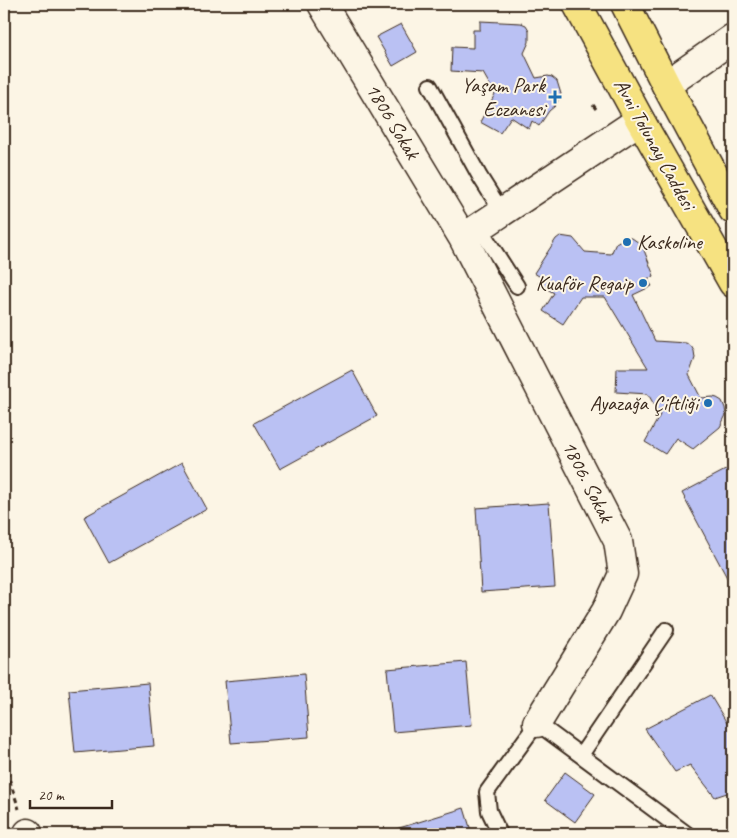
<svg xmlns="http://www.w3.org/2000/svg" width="737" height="838" font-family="Caveat,sans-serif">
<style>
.building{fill:#bac1f3;stroke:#3b2a1e}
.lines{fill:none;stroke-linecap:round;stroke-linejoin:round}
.lane-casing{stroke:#3b2a1e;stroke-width:18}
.street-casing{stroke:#3b2a1e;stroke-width:31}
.primary-casing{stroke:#3b2a1e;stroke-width:31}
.path{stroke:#3b2a1e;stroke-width:3;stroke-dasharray:5 4;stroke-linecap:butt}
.lane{stroke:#fcf5e5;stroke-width:14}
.street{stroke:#fcf5e5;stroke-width:28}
.primary{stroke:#f6e281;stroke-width:28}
.poi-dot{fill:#1f6fb2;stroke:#fcf5e5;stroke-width:2}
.labels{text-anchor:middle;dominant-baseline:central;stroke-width:4;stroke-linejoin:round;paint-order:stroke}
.poi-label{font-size:21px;fill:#3b2a1e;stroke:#fcf5e5;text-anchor:end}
.street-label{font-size:21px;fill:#3b2a1e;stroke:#fcf5e5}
</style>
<rect width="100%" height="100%" fill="#fcf5e5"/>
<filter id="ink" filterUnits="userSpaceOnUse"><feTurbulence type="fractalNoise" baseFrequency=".02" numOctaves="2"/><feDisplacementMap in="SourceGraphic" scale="10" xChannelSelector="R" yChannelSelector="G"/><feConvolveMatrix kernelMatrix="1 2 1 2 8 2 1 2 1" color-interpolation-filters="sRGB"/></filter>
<g filter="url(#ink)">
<path class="building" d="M 480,21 L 521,23 L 526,25 L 529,30 L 529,42 L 524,53 L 536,78 L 548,76 L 552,77 L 557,81 L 561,94 L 555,106 L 549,111 L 539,126 L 532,121 L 529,129 L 511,117 L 500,133 L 480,122 L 495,94 L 483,73 L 451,71 L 452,47 L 473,48 L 473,30 L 480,30 Z
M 401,24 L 417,52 L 393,66 L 376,37 Z
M 560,236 L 573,238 L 585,252 L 611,254 L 616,243 L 624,238 L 632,238 L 642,245 L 654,276 L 647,279 L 652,286 L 633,295 L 655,341 L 686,343 L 691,346 L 694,351 L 695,358 L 689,375 L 701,398 L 713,397 L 717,398 L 722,401 L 725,408 L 726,415 L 720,427 L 693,449 L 676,438 L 665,454 L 645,442 L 660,415 L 648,394 L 616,392 L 617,368 L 648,368 L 605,297 L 581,297 L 563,324 L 543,311 L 554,293 L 538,284 L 542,278 L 534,273 L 556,239 Z
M 352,370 L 377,416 L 280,469 L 254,423 Z
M 182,463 L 207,509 L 109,563 L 84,517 Z
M 733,466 L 733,589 L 682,493 Z
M 549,503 L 555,587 L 481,592 L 476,508 Z
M 466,662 L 472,725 L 393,732 L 387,669 Z
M 304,674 L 309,737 L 231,743 L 225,681 Z
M 148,683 L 154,746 L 75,753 L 69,690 Z
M 710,695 L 733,733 L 733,791 L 715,797 L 690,765 L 675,772 L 645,729 Z
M 565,772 L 595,794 L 575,822 L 545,800 Z
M 464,808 L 472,834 L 397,834 L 396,829 Z"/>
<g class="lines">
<g class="lane-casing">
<path id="lane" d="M 430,86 L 480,177 L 502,212
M 479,227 L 517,286
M 581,755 L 666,630
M 500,834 L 489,811 L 487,792 L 537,723 L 687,834"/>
</g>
<g class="street-casing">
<path id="street" d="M 322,4 L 463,238 L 618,541 L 623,574 L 606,611 L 537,723
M 666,85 L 733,38
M 463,238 L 640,120
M 28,833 L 28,834"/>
</g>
<g class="primary-casing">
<path id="primary" d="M 577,4 L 640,120 L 733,283
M 625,4 L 666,85 L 733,210"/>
</g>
<path class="path" d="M 593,105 L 596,109
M 4,763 L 19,809"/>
<use href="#lane" class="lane"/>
<use href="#street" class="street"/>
<use href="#primary" class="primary"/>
</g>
</g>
<g class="poi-dot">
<path d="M552.5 89.5h5v5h5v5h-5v5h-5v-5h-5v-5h5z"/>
<circle cx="627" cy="242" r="5"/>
<circle cx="643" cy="283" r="5"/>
<circle cx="708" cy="403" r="5"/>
</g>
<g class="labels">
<g class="poi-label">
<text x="545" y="85">Yaşam Park<tspan x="545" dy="24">Eczanesi</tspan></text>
<text x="637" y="242" text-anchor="start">Kaskoline</text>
<text x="633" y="283">Kuaför Regaip</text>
<text x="698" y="403">Ayazağa Çiftliği</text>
</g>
<g class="street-label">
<text transform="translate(393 121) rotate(59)">1806 Sokak</text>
<text transform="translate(655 144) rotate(61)">Avni Tolunay Caddesi</text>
<text transform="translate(588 481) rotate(63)">1806. Sokak</text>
</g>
</g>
<rect width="737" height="838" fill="none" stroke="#fcf5e5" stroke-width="20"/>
<rect x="10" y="10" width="717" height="818" fill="none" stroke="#3b2a1e" stroke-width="2" filter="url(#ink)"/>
<path d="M30 800v8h82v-8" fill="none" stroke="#3b2a1e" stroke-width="2.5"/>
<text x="38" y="800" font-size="15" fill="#3b2a1e" stroke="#fcf5e5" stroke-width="4" paint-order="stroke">20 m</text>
</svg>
